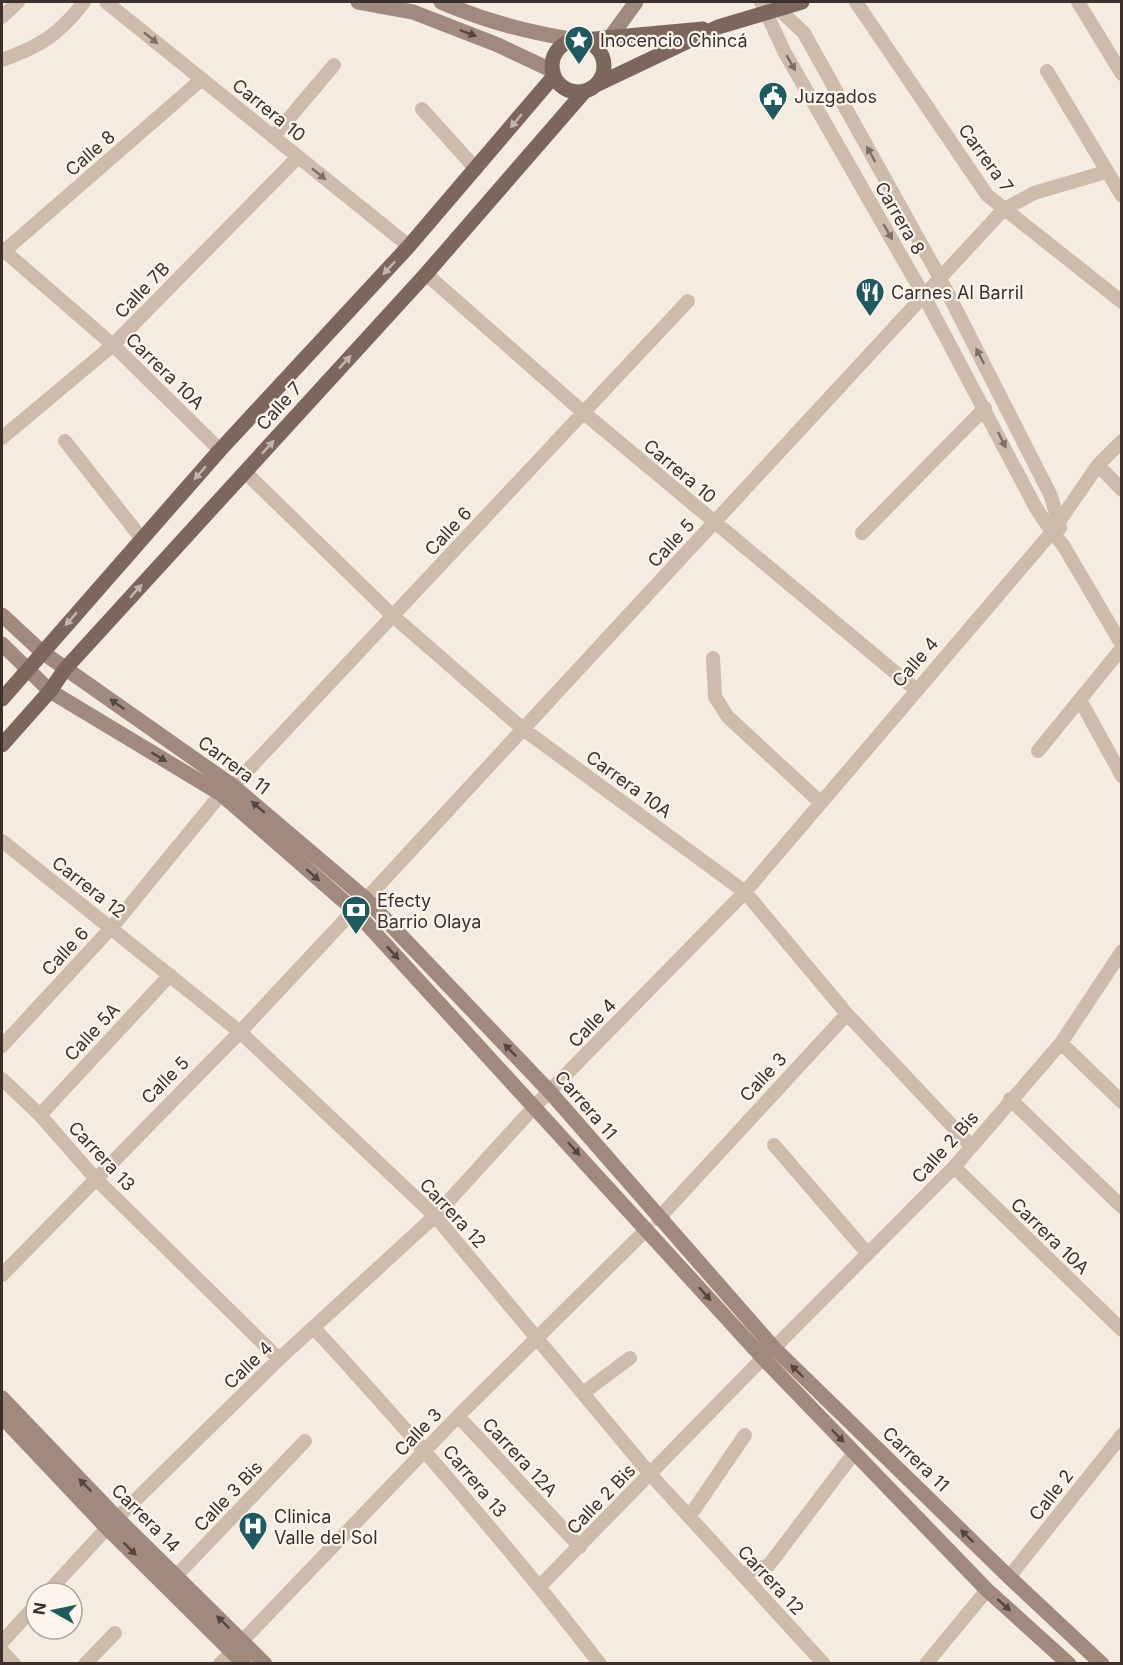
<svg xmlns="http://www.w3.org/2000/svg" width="1123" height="1665" font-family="Inter,sans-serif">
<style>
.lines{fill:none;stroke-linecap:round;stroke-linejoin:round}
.street{stroke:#cdbbac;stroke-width:14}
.secondary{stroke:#a18a7d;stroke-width:15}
.primary{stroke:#7d675c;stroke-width:15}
.oneway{fill:#544640}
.oneway2{fill:#7d6f65}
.oneway3{fill:#c2b5ac}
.labels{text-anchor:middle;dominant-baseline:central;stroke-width:4.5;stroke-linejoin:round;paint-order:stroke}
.poi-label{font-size:18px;fill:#3b302b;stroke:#fbf5ee;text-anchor:start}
.street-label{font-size:18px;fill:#3b302b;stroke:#fbf5ee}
</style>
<rect width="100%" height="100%" fill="#f4ebe1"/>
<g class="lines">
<path class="street" d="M 106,2 L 409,246
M 761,2 L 785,53 L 924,296 L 1036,508 L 1052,532 L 1063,545 L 1122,645
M 856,2 L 987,195 L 1122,302
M 1078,2 L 1122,74
M 772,3 L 804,33 L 940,278 L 1051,496 L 1060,528
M 2,17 L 18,2
M 2,60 C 39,47 60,34 84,2
M 1047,71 L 1122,196
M 422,109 L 476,169
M 273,137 L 334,65
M 2,249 L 113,345 L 220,450
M 2,253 L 202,79
M 426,274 L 584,413 L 915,689
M 2,438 L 113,345 L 298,157
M 65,441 L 142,539
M 1098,465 L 1122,490
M 245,472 L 393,616 L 523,729 L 745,892 L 847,1014 L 971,1146
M 862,533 L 985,408
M 713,658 L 715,697 L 728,717 L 820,802
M 1080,700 L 1122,776
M 1038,751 L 1122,648
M 233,786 L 688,301
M 2,841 L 240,1032 L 435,1216 L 650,1474 L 824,1664
M 366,899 L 1003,210 L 1034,193 L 1106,172
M 1061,1043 L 1122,1102
M 2,1046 L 112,927 L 221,794
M 2,1079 L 40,1115 L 94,1177 L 279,1359
M 1010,1099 L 1122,1207
M 40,1115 L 170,975
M 774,1145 L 868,1254
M 954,1167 L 1122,1330
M 658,1219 L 847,1014
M 2,1275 L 240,1032 L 354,910
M 314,1328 C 414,1437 510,1547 600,1664
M 774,1348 L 954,1167 L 1061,1043 L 1122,951
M 583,1393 L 630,1358
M 458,1416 L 580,1547
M 689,1517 L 745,1435
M 742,1574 L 769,1565 L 854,1453
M 176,1576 L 305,1441
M 1009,1577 L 1122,1435
M 540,1586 L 763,1358
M 47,1593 L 107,1528 L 279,1359 L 435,1216 L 535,1106 L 745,892 L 1052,532 L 1098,465 L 1122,441
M 2,1642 L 36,1605
M 2,1651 L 14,1664
M 85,1664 L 115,1633
M 220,1664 L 458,1416 L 647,1229
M 926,1664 L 987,1590"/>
<path class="secondary" d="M 358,2 L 413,12 L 498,45 L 553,71
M 441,2 C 485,21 529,33 577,40
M 609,39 L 636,2
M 2,615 L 42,652 L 233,786 L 366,899 L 550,1092 L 774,1348 L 1009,1577 L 1102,1664
M 2,644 L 50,691 L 221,794 L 354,910 L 763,1358 L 987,1590 L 1069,1664
M 2,1398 L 117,1518 L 265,1664
M 2,1417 L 107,1528 L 244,1664"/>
<path class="primary" d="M552 66a26 26 0 1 1 52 0a26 26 0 1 1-52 0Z
M 584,40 L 703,29
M 596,85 L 718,27 L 802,2
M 2,699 L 220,450 L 409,246 L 554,76
M 2,745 L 50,691 L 65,669 L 426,274 L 584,92"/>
</g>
<defs><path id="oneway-solid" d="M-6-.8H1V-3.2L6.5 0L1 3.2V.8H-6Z" transform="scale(1.5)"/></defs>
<g class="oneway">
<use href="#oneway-solid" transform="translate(468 33) rotate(21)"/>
<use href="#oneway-solid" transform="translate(117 704) rotate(-145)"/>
<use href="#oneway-solid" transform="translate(159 757) rotate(31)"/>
<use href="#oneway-solid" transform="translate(258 807) rotate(-139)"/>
<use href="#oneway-solid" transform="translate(313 875) rotate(41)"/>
<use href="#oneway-solid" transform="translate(393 953) rotate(47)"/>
<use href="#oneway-solid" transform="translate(510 1050) rotate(-134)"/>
<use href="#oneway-solid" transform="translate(574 1149) rotate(48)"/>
<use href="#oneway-solid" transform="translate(705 1294) rotate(48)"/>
<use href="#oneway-solid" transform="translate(797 1371) rotate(-136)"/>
<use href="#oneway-solid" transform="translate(838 1436) rotate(46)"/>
<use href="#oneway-solid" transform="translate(85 1485) rotate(-134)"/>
<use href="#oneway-solid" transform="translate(967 1536) rotate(-136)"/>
<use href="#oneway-solid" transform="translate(130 1549) rotate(45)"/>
<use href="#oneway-solid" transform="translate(1004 1605) rotate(42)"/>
<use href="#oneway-solid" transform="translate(223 1622) rotate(-136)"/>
</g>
<g class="oneway2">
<use href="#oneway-solid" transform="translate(151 38) rotate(39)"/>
<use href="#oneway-solid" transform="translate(791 63) rotate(60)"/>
<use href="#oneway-solid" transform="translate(871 154) rotate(-119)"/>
<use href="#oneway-solid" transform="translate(319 174) rotate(39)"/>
<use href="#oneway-solid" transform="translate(888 232) rotate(60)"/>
<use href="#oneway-solid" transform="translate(980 356) rotate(-117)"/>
<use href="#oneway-solid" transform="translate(1002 440) rotate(63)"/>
</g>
<g class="oneway3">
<use href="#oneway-solid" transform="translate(516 121) rotate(130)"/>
<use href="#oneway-solid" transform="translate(389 268) rotate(133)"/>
<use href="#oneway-solid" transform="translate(345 362) rotate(-47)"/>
<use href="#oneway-solid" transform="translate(268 447) rotate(-48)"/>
<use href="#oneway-solid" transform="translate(200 473) rotate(131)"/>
<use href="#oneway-solid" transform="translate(136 591) rotate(-48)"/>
<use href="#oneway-solid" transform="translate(71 619) rotate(132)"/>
</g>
<defs>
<g id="sight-pin" transform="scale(1.5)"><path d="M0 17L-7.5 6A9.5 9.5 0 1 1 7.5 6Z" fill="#1f5a5e" stroke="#fbf5ee"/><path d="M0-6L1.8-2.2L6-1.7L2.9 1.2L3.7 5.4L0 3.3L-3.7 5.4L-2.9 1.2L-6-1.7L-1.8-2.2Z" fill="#fff"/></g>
<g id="civic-pin" transform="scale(1.5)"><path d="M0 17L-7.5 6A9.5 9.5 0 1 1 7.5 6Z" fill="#1f5a5e" stroke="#fbf5ee"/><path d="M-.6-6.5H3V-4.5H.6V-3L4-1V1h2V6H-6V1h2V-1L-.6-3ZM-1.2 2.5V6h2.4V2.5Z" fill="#fff"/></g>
<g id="restaurant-pin" transform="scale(1.5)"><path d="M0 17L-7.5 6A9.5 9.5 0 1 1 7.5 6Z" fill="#1f5a5e" stroke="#fbf5ee"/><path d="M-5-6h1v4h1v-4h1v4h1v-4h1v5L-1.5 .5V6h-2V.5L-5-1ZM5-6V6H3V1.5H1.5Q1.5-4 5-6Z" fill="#fff"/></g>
<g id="bank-pin" transform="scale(1.5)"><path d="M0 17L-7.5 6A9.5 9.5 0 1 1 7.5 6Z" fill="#1f5a5e" stroke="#fbf5ee"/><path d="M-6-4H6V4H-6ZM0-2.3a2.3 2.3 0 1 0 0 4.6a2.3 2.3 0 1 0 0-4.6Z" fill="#fff"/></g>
<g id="hospital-pin" transform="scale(1.5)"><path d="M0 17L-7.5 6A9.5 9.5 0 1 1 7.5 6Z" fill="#1f5a5e" stroke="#fbf5ee"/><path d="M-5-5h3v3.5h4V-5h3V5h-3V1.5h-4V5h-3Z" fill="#fff"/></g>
</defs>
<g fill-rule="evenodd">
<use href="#sight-pin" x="579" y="40"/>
<use href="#civic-pin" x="773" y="96"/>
<use href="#restaurant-pin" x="870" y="292"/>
<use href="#bank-pin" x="356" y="910"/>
<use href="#hospital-pin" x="253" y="1526"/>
</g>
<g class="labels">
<g class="poi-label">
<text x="600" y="40">Inocencio Chincá</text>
<text x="794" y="96">Juzgados</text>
<text x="891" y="292">Carnes Al Barril</text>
<text x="377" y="900">Efecty<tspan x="377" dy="21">Barrio Olaya</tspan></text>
<text x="274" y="1516">Clinica<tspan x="274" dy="21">Valle del Sol</tspan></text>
</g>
<g class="street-label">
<text transform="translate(269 110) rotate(39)">Carrera 10</text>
<text transform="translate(90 153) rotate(-41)">Calle 8</text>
<text transform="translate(986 158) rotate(54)">Carrera 7</text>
<text transform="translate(900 218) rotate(60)">Carrera 8</text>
<text transform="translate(142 290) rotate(-46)">Calle 7B</text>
<text transform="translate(165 371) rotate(44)">Carrera 10A</text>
<text transform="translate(279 406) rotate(-48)">Calle 7</text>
<text transform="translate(680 471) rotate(40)">Carrera 10</text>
<text transform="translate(448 531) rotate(-47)">Calle 6</text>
<text transform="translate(671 543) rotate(-47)">Calle 5</text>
<text transform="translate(915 662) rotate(-49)">Calle 4</text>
<text transform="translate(234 765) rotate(37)">Carrera 11</text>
<text transform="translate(629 784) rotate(36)">Carrera 10A</text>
<text transform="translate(89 887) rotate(38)">Carrera 12</text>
<text transform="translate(65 951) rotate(-47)">Calle 6</text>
<text transform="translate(592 1023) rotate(-46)">Calle 4</text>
<text transform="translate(92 1032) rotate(-47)">Calle 5A</text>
<text transform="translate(763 1077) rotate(-47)">Calle 3</text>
<text transform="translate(165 1080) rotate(-45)">Calle 5</text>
<text transform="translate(586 1105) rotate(49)">Carrera 11</text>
<text transform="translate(945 1147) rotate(-48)">Calle 2 Bis</text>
<text transform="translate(102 1156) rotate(47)">Carrera 13</text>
<text transform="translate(453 1213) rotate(47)">Carrera 12</text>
<text transform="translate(1050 1236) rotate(44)">Carrera 10A</text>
<text transform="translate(248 1365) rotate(-44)">Calle 4</text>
<text transform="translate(418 1432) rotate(-46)">Calle 3</text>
<text transform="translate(520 1457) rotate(47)">Carrera 12A</text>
<text transform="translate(916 1459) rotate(44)">Carrera 11</text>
<text transform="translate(475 1481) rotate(50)">Carrera 13</text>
<text transform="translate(1051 1495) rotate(-52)">Calle 2</text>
<text transform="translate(228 1496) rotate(-46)">Calle 3 Bis</text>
<text transform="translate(601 1499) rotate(-46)">Calle 2 Bis</text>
<text transform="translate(146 1518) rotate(45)">Carrera 14</text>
<text transform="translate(771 1580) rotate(47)">Carrera 12</text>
</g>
</g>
<rect width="1123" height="1665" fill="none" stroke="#3b302b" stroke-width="6"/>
<g transform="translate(54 1611) rotate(279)"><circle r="28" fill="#fbf5ee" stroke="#aea6a0" stroke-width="1.5"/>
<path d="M0-4.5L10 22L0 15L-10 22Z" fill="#1f5a5e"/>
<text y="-9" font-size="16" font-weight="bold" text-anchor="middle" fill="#3b302b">N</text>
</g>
</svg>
